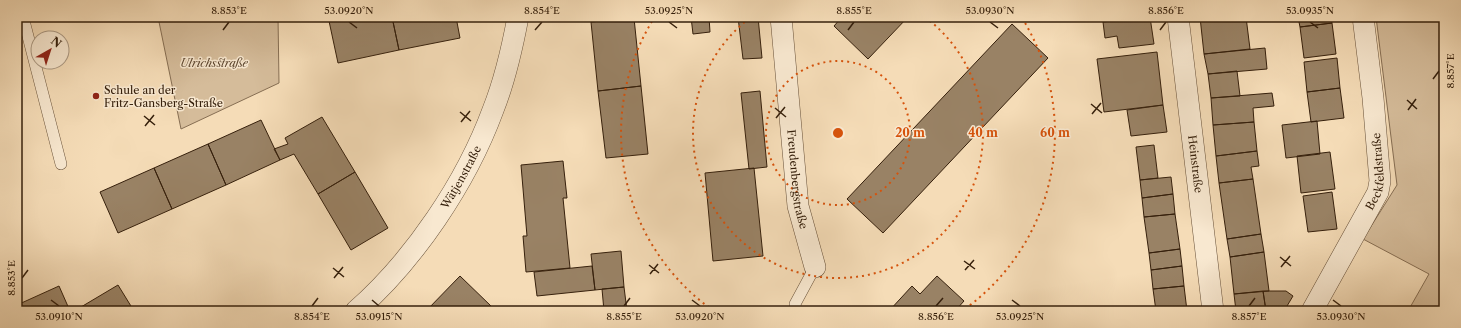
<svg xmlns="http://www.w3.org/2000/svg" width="1461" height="328" font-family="'Libre Caslon Text',serif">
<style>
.green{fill:#d5bc9a;stroke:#866e53}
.building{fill:#998265;stroke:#36200c}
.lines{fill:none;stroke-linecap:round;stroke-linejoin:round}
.lane-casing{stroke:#664f37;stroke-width:12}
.street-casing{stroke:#664f37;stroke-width:22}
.lane{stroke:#f8e8d0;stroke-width:11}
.street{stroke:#f8e8d0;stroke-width:21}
.ticks{fill:none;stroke:#36200c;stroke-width:1.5}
.ring{fill:none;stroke:#d6530c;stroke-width:2;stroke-dasharray:2 4}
.poi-dot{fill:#8f2418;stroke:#f8e8d0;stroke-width:1.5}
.labels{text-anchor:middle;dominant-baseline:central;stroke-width:3;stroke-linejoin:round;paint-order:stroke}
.park-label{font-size:11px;font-style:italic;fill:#5e4730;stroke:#f8e8d0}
.poi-label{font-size:11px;fill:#36200c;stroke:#f8e8d0;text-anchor:start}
.street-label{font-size:11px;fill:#36200c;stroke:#f8e8d0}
.centre{fill:#d6530c;stroke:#f8e8d0;stroke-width:2}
.ring-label{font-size:12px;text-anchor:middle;font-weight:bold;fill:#d6530c;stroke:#f8e8d0;stroke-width:3;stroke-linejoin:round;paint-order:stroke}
.neatline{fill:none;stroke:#36200c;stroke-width:1.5}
.ticks-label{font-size:10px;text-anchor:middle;fill:#36200c}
</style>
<rect width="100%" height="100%" fill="#f5dcb7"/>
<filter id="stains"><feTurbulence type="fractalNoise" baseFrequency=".005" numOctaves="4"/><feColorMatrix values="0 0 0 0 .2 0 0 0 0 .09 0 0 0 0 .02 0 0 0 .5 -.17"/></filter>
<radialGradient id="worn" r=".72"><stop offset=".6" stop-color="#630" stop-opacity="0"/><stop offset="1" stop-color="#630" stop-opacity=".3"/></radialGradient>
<path class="green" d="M 158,17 L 278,17 L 279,83 L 181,129 Z
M 1376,17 L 1444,17 L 1444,311 L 1408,311 L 1429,274 L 1363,239 L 1397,185 Z"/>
<path class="building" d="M 350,17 L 392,17 L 399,50 L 338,63 L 329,21 Z
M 392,17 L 456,17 L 460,38 L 399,50 Z
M 691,17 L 709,17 L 710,32 L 693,34 Z
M 738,17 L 758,17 L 762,58 L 743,59 Z
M 842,17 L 908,17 L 868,59 L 834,26 Z
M 1150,17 L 1154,44 L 1119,48 L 1117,36 L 1105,38 L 1103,22 Z
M 1200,17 L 1246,17 L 1250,49 L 1204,54 Z
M 1268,17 L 1294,17 L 1268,20 Z
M 1298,17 L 1331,17 L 1332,23 L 1300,27 Z
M 634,18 L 641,86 L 598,91 L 591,22 Z
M 1332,23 L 1336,54 L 1304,58 L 1300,27 Z
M 1012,24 L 1048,58 L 883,233 L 847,199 Z
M 1265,48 L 1267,69 L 1208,74 L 1204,54 Z
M 1157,52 L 1163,105 L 1104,112 L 1097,59 Z
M 1337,58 L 1340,88 L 1307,92 L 1304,62 Z
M 1237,71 L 1240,96 L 1211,98 L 1208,74 Z
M 641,86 L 648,154 L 606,158 L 598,91 Z
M 1340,88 L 1344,118 L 1311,122 L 1307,92 Z
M 760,91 L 767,167 L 749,169 L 741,93 Z
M 1272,93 L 1274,106 L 1253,108 L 1254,122 L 1213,125 L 1211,98 Z
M 1163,105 L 1167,132 L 1131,136 L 1127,110 Z
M 322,117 L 355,172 L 318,194 L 294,154 L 280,160 L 274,149 L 288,144 L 285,138 Z
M 261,120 L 280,160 L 226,185 L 208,144 Z
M 1317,121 L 1320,154 L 1286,158 L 1282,125 Z
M 1254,122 L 1257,151 L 1216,156 L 1213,125 Z
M 208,144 L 226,185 L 172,209 L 154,168 Z
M 1154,145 L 1158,178 L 1140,180 L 1136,147 Z
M 1257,151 L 1259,166 L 1251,167 L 1253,179 L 1219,183 L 1216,156 Z
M 1330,152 L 1335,189 L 1301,193 L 1297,156 Z
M 563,161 L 567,198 L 563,198 L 570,268 L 526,272 L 523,236 L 527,236 L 521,165 Z
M 154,168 L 172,209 L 118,233 L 100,192 Z
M 754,168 L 763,256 L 713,261 L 705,173 Z
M 355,172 L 388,228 L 351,250 L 318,194 Z
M 1171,177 L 1173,194 L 1142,198 L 1140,180 Z
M 1253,179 L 1261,234 L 1227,239 L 1219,183 Z
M 1332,192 L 1337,229 L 1308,232 L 1303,196 Z
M 1173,194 L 1175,214 L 1144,217 L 1142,198 Z
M 1175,214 L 1180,249 L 1149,253 L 1144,217 Z
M 1261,234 L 1264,252 L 1230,257 L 1227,239 Z
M 1180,249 L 1182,266 L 1151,270 L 1149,253 Z
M 621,251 L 624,287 L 595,290 L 591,254 Z
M 1264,252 L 1269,291 L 1234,294 L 1230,257 Z
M 592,266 L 595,290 L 537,296 L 534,272 Z
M 1182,266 L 1184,286 L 1153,289 L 1151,270 Z
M 460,276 L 491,306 L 486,311 L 426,311 Z
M 937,276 L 964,301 L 955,311 L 889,311 L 912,286 L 920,294 Z
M 118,285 L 134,311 L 84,311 L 81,307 Z
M 59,286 L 70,311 L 17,311 L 17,305 Z
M 1184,286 L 1187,311 L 1156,311 L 1153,289 Z
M 624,287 L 627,311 L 604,311 L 602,289 Z
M 1263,291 L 1266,311 L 1236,311 L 1234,294 Z
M 1263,291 L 1286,291 L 1293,296 L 1284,311 L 1266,311 Z"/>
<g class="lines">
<g class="lane-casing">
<path id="lane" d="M 23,17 L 61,164
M 796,311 L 795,304 L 815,267"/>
</g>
<g class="street-casing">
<g id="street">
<path id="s1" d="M 781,17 L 798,206 L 815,267"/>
<path id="s2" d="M 1178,17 L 1213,311"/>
<path id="s3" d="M 356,311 C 414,260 466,183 493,110 C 505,80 512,49 518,17"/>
<path id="s4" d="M 1312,311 L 1378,192 L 1380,181 L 1373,98 L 1363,17"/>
</g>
</g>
<use href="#lane" class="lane"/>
<use href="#street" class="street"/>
</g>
<path class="ticks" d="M 349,22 L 357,28M 669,22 L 677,28M 990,22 L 998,28M 1310,22 L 1318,28M 223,30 L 229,22M 535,30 L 542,22M 848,30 L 854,22M 1160,30 L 1166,22M 1433,79 L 1439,71M 1407,100 L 1417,109M 1091,104 L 1102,113M 775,108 L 786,117M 1408,110 L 1416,99M 460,112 L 471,121M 1092,114 L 1101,103M 144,116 L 155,125M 776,118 L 785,107M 461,122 L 470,111M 145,126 L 154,115M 1280,257 L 1291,266M 964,261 L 975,269M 649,265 L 659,273M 1281,267 L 1290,256M 333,268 L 344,277M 965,270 L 974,260M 650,274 L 658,264M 22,278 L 28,270M 334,278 L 343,267M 51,300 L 59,306M 372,300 L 379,306M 692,300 L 700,306M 1012,300 L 1020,306M 1333,300 L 1341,306M 312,306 L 318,298M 624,306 L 630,298M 936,306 L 943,298M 1249,306 L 1255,298"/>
<g class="ring">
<circle cx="838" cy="133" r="72"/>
<path d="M925 17A145 145 0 1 1 751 17"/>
<path d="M714 311A217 217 0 0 1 654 18M1022 18A217 217 0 0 1 962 311"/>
</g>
<circle class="poi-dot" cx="96" cy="96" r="4"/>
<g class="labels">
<g class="park-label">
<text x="214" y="63">Ulrichsstraße</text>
</g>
<g class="poi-label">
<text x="104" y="90">Schule an der<tspan x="104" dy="13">Fritz-Gansberg-Straße</tspan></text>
</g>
<g class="street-label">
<text stroke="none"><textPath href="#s2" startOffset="148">Heinstraße</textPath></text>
<text stroke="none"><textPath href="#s4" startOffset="156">Beckfeldstraße</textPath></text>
<text stroke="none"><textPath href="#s3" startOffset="171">Wätjenstraße</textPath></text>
<text stroke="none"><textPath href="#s1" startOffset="163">Freudenbergstraße</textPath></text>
</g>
</g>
<circle cx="838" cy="133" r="6" class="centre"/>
<g class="ring-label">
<text x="910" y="137">20 m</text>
<text x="983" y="137">40 m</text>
<text x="1055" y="137">60 m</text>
</g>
<rect width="1461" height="328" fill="none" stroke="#f5dcb7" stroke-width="44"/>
<g transform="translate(50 50) rotate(39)"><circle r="19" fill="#f8e8d0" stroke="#aa9882"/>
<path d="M0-3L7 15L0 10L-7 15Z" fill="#8f2418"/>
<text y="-6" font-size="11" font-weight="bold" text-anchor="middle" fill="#36200c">N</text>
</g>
<rect x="22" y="22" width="1417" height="284" class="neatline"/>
<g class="ticks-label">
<text x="229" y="14">8.853°E</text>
<text x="349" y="14">53.0920°N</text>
<text x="542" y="14">8.854°E</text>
<text x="669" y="14">53.0925°N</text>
<text x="854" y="14">8.855°E</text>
<text x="990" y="14">53.0930°N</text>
<text x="1166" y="14">8.856°E</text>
<text x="1310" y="14">53.0935°N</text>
<text transform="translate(1450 71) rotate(-90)" y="4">8.857°E</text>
<text transform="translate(11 278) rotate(-90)" y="4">8.853°E</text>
<text x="59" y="320">53.0910°N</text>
<text x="312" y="320">8.854°E</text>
<text x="379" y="320">53.0915°N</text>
<text x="624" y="320">8.855°E</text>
<text x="700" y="320">53.0920°N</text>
<text x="936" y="320">8.856°E</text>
<text x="1020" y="320">53.0925°N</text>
<text x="1249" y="320">8.857°E</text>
<text x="1341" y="320">53.0930°N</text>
</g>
<rect width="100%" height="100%" filter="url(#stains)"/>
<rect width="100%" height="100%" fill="url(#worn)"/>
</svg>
